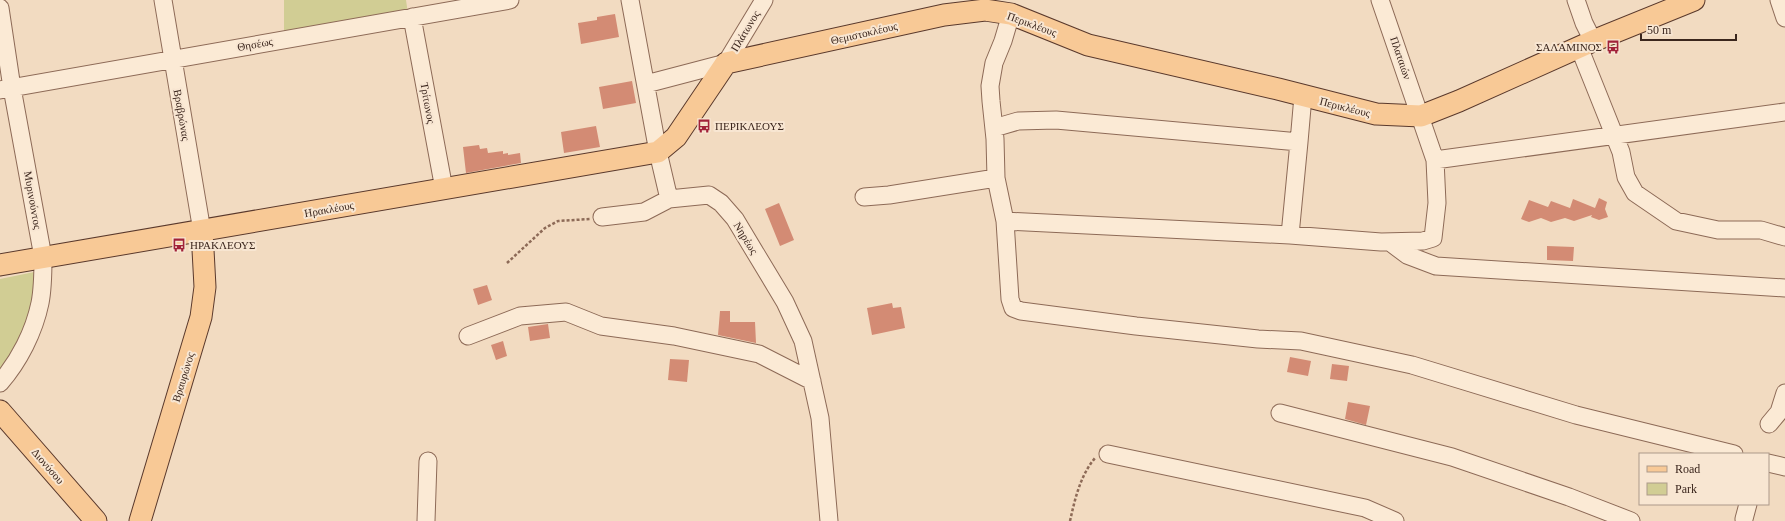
<svg xmlns="http://www.w3.org/2000/svg" width="1785" height="521" font-family="Georgia,serif">
<style>
.green{fill:#d1cd94}
.building{fill:#d38b74}
.lines{fill:none;stroke-linecap:round;stroke-linejoin:round}
.minor-casing{stroke:#8d6a57;stroke-width:19}
.major-casing{stroke:#5a392c;stroke-width:23}
.path{stroke:#8d6a57;stroke-width:2.5;stroke-dasharray:3 2;stroke-linecap:butt}
.minor{stroke:#fbead5;stroke-width:17}
.major{stroke:#f8c996;stroke-width:21}
.labels{text-anchor:middle;dominant-baseline:central;stroke-width:4;stroke-linejoin:round;paint-order:stroke}
.street-label{font-size:11px;fill:#3b261d;stroke:#f8e6d2}
.poi-label{font-size:11px;fill:#3b261d;stroke:#f8e6d2;text-anchor:start}
</style>
<rect width="100%" height="100%" fill="#f2dbc1"/>
<path class="green" d="M 284,0 L 406,0 L 408,14 L 284,36 Z
M 39,271 L 33,306 L 18,348 L 0,371 L 0,279 Z"/>
<path class="building" d="M 615,14 L 619,37 L 581,44 L 578,23 L 597,20 L 597,17 Z
M 632,81 L 636,103 L 603,109 L 599,87 Z
M 596,126 L 600,147 L 564,153 L 561,132 Z
M 479,145 L 480,149 L 487,148 L 488,153 L 503,151 L 503,154 L 508,153 L 508,155 L 520,153 L 521,163 L 466,173 L 463,147 Z
M 1599,198 L 1607,202 L 1605,209 L 1608,217 L 1599,220 L 1591,217 L 1592,215 L 1574,221 L 1565,218 L 1551,222 L 1541,218 L 1529,222 L 1521,219 L 1529,200 L 1548,207 L 1551,201 L 1570,208 L 1573,199 L 1595,208 Z
M 779,203 L 794,240 L 780,246 L 765,209 Z
M 1547,246 L 1574,247 L 1573,261 L 1547,260 Z
M 487,285 L 492,300 L 478,305 L 473,289 Z
M 892,303 L 893,308 L 901,307 L 905,328 L 872,335 L 867,308 Z
M 720,311 L 730,311 L 730,322 L 755,322 L 756,343 L 718,335 Z
M 548,324 L 550,338 L 530,341 L 528,327 Z
M 503,341 L 507,356 L 496,360 L 491,345 Z
M 1290,357 L 1311,361 L 1308,376 L 1287,372 Z
M 670,359 L 689,360 L 687,382 L 668,380 Z
M 1332,364 L 1349,366 L 1347,381 L 1330,379 Z
M 1348,402 L 1370,406 L 1366,425 L 1345,419 Z"/>
<g class="lines">
<g class="minor-casing">
<path id="minor" d="M 163,0 L 202,231
M 630,0 L 658,152 L 669,199
M 1576,0 L 1584,23 L 1593,41
M 1779,0 L 1785,18
M 0,8 L 12,88 L 43,257 C 43,273 43,288 40,303 C 34,332 19,361 0,383
M 1011,14 L 1003,41 L 994,63 L 990,86 L 991,101 L 995,139 L 996,178 L 1005,221 L 1010,299 L 1013,308 L 1021,311 L 1136,326 L 1258,339 L 1301,341 L 1412,365 L 1576,415 L 1734,454
M 412,17 L 444,189
M 1579,47 L 1621,152 L 1626,177 L 1635,193 L 1676,221 L 1718,230 L 1761,230 L 1785,237
M 646,84 L 726,63 L 764,0
M 0,90 L 510,0
M 994,128 L 1018,121 L 1056,120 L 1299,142 L 1303,96
M 1435,160 L 1785,112
M 864,197 L 889,195 L 996,178
M 602,217 L 644,212 L 669,199 L 709,195 L 721,203 L 735,219 L 785,302 L 803,341 L 820,418 L 829,521
M 1005,221 L 1290,235 L 1381,242 L 1423,241 L 1433,238 L 1437,203 L 1435,160 L 1380,0
M 1290,235 L 1299,142
M 1391,243 L 1407,255 L 1436,266 L 1785,288
M 468,336 L 520,316 L 566,312 L 601,326 L 674,336 L 759,354 L 812,381
M 1280,413 L 1452,457 L 1569,497 L 1631,521
M 1769,424 L 1779,412 L 1785,393
M 1108,454 L 1365,508 L 1395,521
M 1768,463 L 1785,467
M 1744,519 L 1748,504
M 426,521 L 428,461"/>
</g>
<g class="major-casing">
<path id="major" d="M 0,265 L 658,152 L 676,137 L 726,63 L 944,15 L 985,10 L 1011,14 L 1088,45 L 1278,89 L 1376,114 L 1421,116 L 1459,101 L 1593,41 L 1694,0
M 0,411 L 96,521
M 140,521 L 201,317 L 205,287 L 202,231"/>
</g>
<path class="path" d="M 507,263 L 545,228 L 558,221 L 590,219
M 1070,521 C 1075,499 1080,476 1095,458"/>
<use href="#minor" class="minor"/>
<use href="#major" class="major"/>
</g>
<defs>
<g id="bus-bare" transform="scale(1.08)"><path d="M-5-6H5V4H4V6H2V4H-2V6H-4V4H-5ZM-3.5-4V0h7V-4ZM-3.5 1.2v1.5H-2V1.2ZM2 1.2v1.5H3.5V1.2Z" fill="#a12239" stroke="#f8e6d2" stroke-width="2.5" paint-order="stroke"/></g>
</defs>
<g fill-rule="evenodd">
<use href="#bus-bare" x="1613" y="47"/>
<use href="#bus-bare" x="704" y="126"/>
<use href="#bus-bare" x="179" y="245"/>
</g>
<g class="labels">
<g class="street-label">
<text transform="translate(1032 24) rotate(20)">Περικλέους</text>
<text transform="translate(745 31) rotate(-59)">Πλάτωνος</text>
<text transform="translate(864 33) rotate(-13)">Θεμιστοκλέους</text>
<text transform="translate(255 44) rotate(-10)">Θησέως</text>
<text transform="translate(1401 58) rotate(71)">Πλαταιών</text>
<text transform="translate(428 103) rotate(80)">Τρίτωνος</text>
<text transform="translate(1345 107) rotate(14)">Περικλέους</text>
<text transform="translate(182 115) rotate(80)">Βραβρώνας</text>
<text transform="translate(33 200) rotate(80)">Μυρινούντος</text>
<text transform="translate(329 209) rotate(-10)">Ηρακλέους</text>
<text transform="translate(746 238) rotate(58)">Νηρέως</text>
<text transform="translate(183 377) rotate(-73)">Βραυρώνος</text>
<text transform="translate(48 466) rotate(49)">Διονύσου</text>
</g>
<g class="poi-label">
<text x="1602" y="47" text-anchor="end">ΣΑΛΑΜΙΝΟΣ</text>
<text x="715" y="126">ΠΕΡΙΚΛΕΟΥΣ</text>
<text x="190" y="245">ΗΡΑΚΛΕΟΥΣ</text>
</g>
</g>
<rect x="1639" y="453" width="130" height="52" fill="#f8e6d2" stroke="#ac998a"/>
<rect x="1647" y="466" width="20" height="6" fill="#f8c996" stroke="#ac998a"/>
<text x="1675" y="473" font-size="12" fill="#3b261d">Road</text>
<rect x="1647" y="483" width="20" height="12" fill="#d1cd94" stroke="#ac998a"/>
<text x="1675" y="493" font-size="12" fill="#3b261d">Park</text>
<path d="M1641 34v6h95v-6" fill="none" stroke="#3b261d" stroke-width="2"/>
<text x="1647" y="34" font-size="12" fill="#3b261d" stroke="#f8e6d2" stroke-width="3" paint-order="stroke">50 m</text>
</svg>
